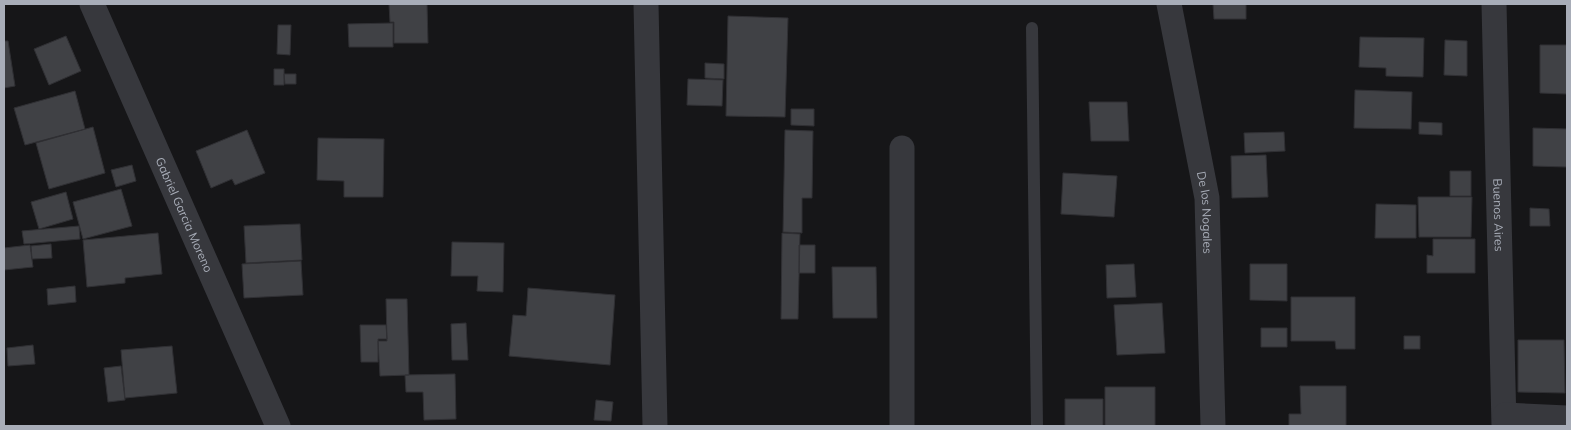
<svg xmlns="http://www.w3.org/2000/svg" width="1571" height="430" font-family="Mulish,sans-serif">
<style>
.building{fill:#404145;stroke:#303034}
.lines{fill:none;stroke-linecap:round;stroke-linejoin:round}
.lane{stroke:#37383d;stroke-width:12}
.street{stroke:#37383d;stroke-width:25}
.labels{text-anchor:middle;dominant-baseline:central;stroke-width:4;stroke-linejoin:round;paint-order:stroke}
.street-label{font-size:12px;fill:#a8adb8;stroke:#111113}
</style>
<rect width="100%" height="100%" fill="#161618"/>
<path class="building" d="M 389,4 L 427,4 L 428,43 L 394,43 L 394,22 L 390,22 Z
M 1213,4 L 1246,4 L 1246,19 L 1214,19 Z
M 728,16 L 788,18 L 785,117 L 726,116 Z
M 393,23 L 393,47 L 349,47 L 348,24 Z
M 278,25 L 291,25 L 290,55 L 277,54 Z
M 66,36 L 81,71 L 49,85 L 34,49 Z
M 1360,37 L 1424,38 L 1423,77 L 1386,76 L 1386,68 L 1359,67 Z
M 1445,40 L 1467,41 L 1467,76 L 1444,75 Z
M 4,41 L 8,41 L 15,86 L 4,88 Z
M 1540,45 L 1567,45 L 1567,94 L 1540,93 Z
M 705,63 L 724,64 L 724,79 L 705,78 Z
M 274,69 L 284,69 L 284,85 L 274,85 Z
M 284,74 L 296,74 L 296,84 L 285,84 Z
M 688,79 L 723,80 L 722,106 L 687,105 Z
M 1355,90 L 1412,92 L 1411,129 L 1354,128 Z
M 75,91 L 85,129 L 25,145 L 14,108 Z
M 1089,102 L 1127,102 L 1129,141 L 1091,141 Z
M 791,109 L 814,109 L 814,126 L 791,125 Z
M 1419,122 L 1442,123 L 1442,135 L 1419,134 Z
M 93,127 L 105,173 L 49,189 L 36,143 Z
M 1533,128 L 1567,129 L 1567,167 L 1533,166 Z
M 247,130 L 265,173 L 235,185 L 232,179 L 211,188 L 196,151 Z
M 785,130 L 813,131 L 812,198 L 802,198 L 802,233 L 783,232 Z
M 1284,132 L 1285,151 L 1245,153 L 1244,133 Z
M 318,138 L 384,139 L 383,197 L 344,197 L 344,181 L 317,180 Z
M 1266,155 L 1268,197 L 1232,198 L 1231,156 Z
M 132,165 L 136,181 L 116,187 L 111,170 Z
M 1450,171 L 1471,171 L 1471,196 L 1450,196 Z
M 1063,173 L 1117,176 L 1114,217 L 1061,214 Z
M 121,189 L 132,226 L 83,239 L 73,202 Z
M 66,192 L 73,219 L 39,229 L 31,202 Z
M 1418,197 L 1472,197 L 1471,237 L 1419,237 Z
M 1376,204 L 1416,205 L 1416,238 L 1375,238 Z
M 1530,208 L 1549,209 L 1550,226 L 1530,226 Z
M 300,224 L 302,260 L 246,263 L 244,226 Z
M 79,226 L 80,239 L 24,244 L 22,231 Z
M 158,233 L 162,274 L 125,278 L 125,283 L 87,287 L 83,240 Z
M 782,233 L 800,234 L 798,319 L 781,319 Z
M 1433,239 L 1475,239 L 1475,273 L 1427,273 L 1427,255 L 1433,256 Z
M 452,242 L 504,243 L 503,292 L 477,291 L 478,276 L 451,276 Z
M 51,244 L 52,258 L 32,259 L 31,246 Z
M 30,245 L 33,267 L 4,270 L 4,248 Z
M 799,245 L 815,245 L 815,273 L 799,273 Z
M 301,261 L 303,295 L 244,298 L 242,264 Z
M 1134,264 L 1136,297 L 1107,298 L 1106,265 Z
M 1250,264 L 1287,264 L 1287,301 L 1250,300 Z
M 832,267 L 876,267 L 877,318 L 833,318 Z
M 75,286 L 76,302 L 48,305 L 47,289 Z
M 528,288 L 615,295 L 610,365 L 509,356 L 513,315 L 526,316 Z
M 1291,297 L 1355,297 L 1355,349 L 1336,349 L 1335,341 L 1291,341 Z
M 386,299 L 407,299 L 409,375 L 380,376 L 378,341 L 387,341 Z
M 1162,303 L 1165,353 L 1117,355 L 1114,305 Z
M 466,323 L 468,360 L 452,360 L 451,324 Z
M 360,325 L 386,325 L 387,339 L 378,339 L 378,362 L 361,362 Z
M 1261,328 L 1287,328 L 1287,347 L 1261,347 Z
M 1404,336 L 1420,336 L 1420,349 L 1404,349 Z
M 1518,340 L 1564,340 L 1565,393 L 1518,392 Z
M 33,345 L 35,364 L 8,366 L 7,348 Z
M 172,346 L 177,393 L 125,398 L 121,350 Z
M 121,366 L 125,400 L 108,402 L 104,368 Z
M 455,374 L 456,419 L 424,420 L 423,392 L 406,392 L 405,375 Z
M 1300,386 L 1346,386 L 1346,426 L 1289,426 L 1289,414 L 1301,414 Z
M 1105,387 L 1155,387 L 1155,426 L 1105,426 Z
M 1065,399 L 1103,399 L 1103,426 L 1065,426 Z
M 596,400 L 613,402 L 611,421 L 594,420 Z"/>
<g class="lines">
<path class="lane" d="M 1032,28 L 1037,426"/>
<g class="street">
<path id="s1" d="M 92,4 L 278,426"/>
<path d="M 646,4 L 655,426"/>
<path id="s2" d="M 1169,4 L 1207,198 L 1213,426"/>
<path id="s3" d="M 1494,4 L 1504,426"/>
<path d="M 1505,415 L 1567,418"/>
<path d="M 902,426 L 902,148"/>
</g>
</g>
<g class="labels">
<g class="street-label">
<text stroke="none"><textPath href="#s2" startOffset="212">De los Nogales</textPath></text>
<text stroke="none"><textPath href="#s1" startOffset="230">Gabriel Garcia Moreno</textPath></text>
<text stroke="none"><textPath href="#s3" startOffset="211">Buenos Aires</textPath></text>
</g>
</g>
<rect width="1571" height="430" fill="none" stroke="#a8adb8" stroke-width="10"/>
</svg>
